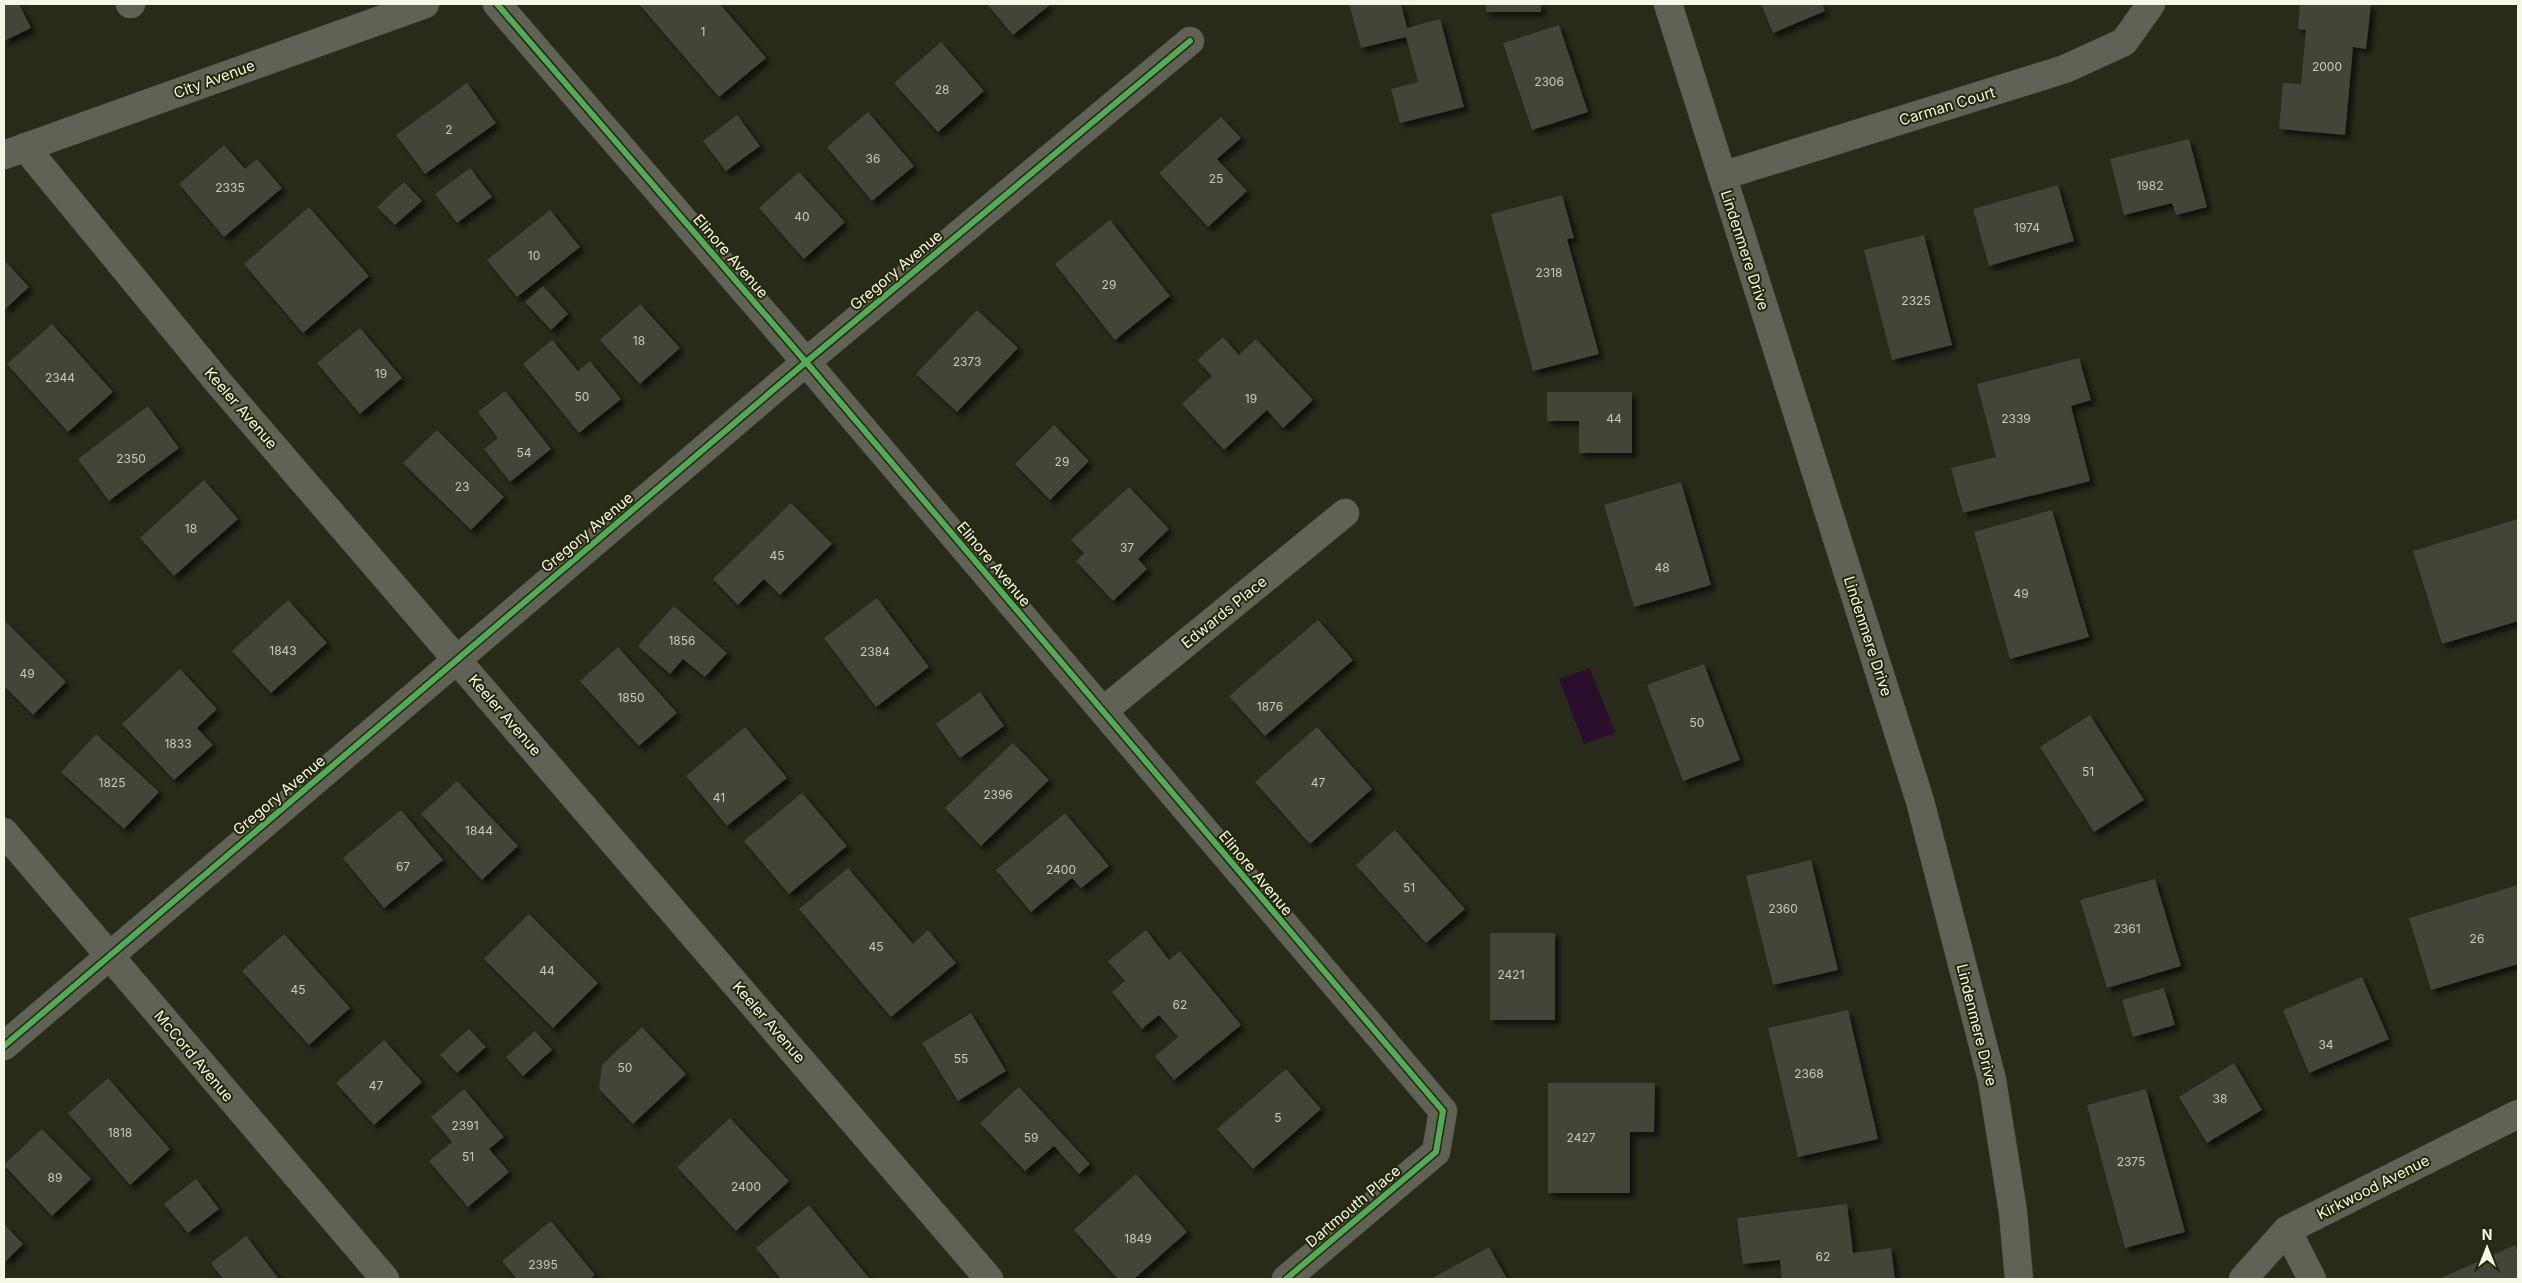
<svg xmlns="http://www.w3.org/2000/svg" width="2522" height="1283" font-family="Inter,sans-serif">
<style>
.water{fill:#2a0e2b}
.building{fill:#434437;filter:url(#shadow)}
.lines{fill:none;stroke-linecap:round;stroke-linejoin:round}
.minor-casing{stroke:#46483b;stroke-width:29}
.minor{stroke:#616256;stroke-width:28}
.cycleway-casing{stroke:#242709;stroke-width:9}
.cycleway{stroke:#51ab58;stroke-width:6}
.labels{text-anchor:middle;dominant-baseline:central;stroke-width:4;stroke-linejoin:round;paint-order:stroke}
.number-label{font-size:12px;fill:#c8caba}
.street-label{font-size:15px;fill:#f4f7e5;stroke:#242709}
</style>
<defs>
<filter id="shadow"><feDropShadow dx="4.5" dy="4.5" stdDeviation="2.5" flood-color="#0009"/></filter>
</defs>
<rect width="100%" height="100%" fill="#282a1a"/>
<path class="water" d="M 1590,668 L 1615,733 L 1584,744 L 1559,679 Z"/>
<path class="building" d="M 4,4 L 19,4 L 31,28 L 4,41 Z
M 639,4 L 720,4 L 766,58 L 719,97 Z
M 987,4 L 1051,4 L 1013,35 Z
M 1349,4 L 1401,4 L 1407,28 L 1440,19 L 1464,107 L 1400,123 L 1391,89 L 1418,82 L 1406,37 L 1361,48 Z
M 1486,4 L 1541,4 L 1541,12 L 1486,12 Z
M 1761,4 L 1822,4 L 1825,11 L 1773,33 Z
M 2300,4 L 2371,4 L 2366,49 L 2353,47 L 2345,135 L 2279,129 L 2283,83 L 2301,84 L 2306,30 L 2298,29 Z
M 1559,25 L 1588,112 L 1532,130 L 1503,43 Z
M 941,42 L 984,91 L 938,132 L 894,83 Z
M 467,83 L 496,123 L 425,174 L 396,135 Z
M 868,112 L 914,166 L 872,201 L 827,147 Z
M 737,115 L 760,146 L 726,171 L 703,141 Z
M 1221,117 L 1241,138 L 1217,159 L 1247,191 L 1208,227 L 1159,173 Z
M 2189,139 L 2207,207 L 2176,215 L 2172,203 L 2124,215 L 2110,159 Z
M 224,145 L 245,169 L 257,159 L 282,188 L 224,237 L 179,184 Z
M 470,168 L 492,197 L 457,223 L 435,194 Z
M 799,172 L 845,222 L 804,259 L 759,208 Z
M 404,182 L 422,201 L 395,225 L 377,207 Z
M 2058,185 L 2074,241 L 1989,266 L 1973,209 Z
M 1562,195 L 1574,238 L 1567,239 L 1599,354 L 1533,371 L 1491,214 Z
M 309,207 L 369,276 L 303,333 L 244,264 Z
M 550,210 L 580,247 L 517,297 L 487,260 Z
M 1110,220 L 1170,296 L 1115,340 L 1055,264 Z
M 1924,235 L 1952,345 L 1892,360 L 1864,250 Z
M 4,260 L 29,287 L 4,310 Z
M 543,286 L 568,314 L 551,330 L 525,302 Z
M 640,304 L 680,348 L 640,384 L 600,340 Z
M 977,310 L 1018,348 L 957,412 L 916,374 Z
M 52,324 L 113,392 L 68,432 L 7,364 Z
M 360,328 L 402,378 L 360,414 L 317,363 Z
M 1223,337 L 1239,355 L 1256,339 L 1313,400 L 1283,428 L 1267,410 L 1224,450 L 1182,404 L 1212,376 L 1197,360 Z
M 552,340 L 578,371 L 590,361 L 621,399 L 579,433 L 523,364 Z
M 2079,358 L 2091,400 L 2071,406 L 2090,481 L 1963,513 L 1951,468 L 1996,457 L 1977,384 Z
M 505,391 L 551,449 L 510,482 L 484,449 L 498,438 L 478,412 Z
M 1547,392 L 1632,392 L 1632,453 L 1579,453 L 1579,421 L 1547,421 Z
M 148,406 L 179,448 L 109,501 L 78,459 Z
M 1054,425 L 1089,461 L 1050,500 L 1015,464 Z
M 437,430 L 504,497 L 471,530 L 403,463 Z
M 204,480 L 238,519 L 174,576 L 140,538 Z
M 1681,482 L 1711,585 L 1634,607 L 1604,505 Z
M 1129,487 L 1169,529 L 1138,559 L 1147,569 L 1113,601 L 1076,561 L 1084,553 L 1071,540 Z
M 791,503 L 832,544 L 780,595 L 764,579 L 738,605 L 713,579 Z
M 2052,510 L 2089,637 L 2010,659 L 1974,532 Z
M 2518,519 L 2518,621 L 2442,644 L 2413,551 Z
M 877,598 L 929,667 L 876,707 L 824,638 Z
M 288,600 L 327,643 L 271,693 L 232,651 Z
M 674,606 L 727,653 L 705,677 L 683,659 L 670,674 L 638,646 Z
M 4,620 L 66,682 L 33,715 L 4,686 Z
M 1318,620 L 1353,660 L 1265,736 L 1229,696 Z
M 618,647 L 677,713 L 639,746 L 580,681 Z
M 1704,664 L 1740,760 L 1683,781 L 1647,685 Z
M 180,669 L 217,709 L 197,728 L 213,745 L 174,780 L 122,724 Z
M 980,692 L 1004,726 L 960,758 L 936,724 Z
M 2090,715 L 2144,800 L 2094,832 L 2040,747 Z
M 745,727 L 787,778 L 727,826 L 686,776 Z
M 1317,727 L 1372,789 L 1310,844 L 1255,782 Z
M 96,734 L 159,792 L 124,829 L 61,772 Z
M 1013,743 L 1049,780 L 981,846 L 945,808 Z
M 457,781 L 518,846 L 482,880 L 421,814 Z
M 802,793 L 847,846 L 789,894 L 744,841 Z
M 401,810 L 443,860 L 384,908 L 343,858 Z
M 1065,813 L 1109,866 L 1081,888 L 1072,878 L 1031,912 L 996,870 Z
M 1395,830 L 1465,909 L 1426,943 L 1356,865 Z
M 1811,860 L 1838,970 L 1773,985 L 1746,876 Z
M 848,868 L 913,944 L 928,930 L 956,963 L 891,1017 L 799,909 Z
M 2155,879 L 2181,966 L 2107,988 L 2080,900 Z
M 2518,885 L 2518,964 L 2431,990 L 2409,918 Z
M 529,914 L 598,983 L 553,1028 L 484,959 Z
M 1146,930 L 1169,960 L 1180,951 L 1241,1025 L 1174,1080 L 1155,1056 L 1178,1037 L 1159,1015 L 1142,1029 L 1112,992 L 1125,981 L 1108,961 Z
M 1490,933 L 1555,933 L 1555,1020 L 1490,1020 Z
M 284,934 L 350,1008 L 309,1045 L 242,971 Z
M 2362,977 L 2389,1039 L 2309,1073 L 2283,1010 Z
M 2164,988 L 2175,1025 L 2133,1037 L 2122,1000 Z
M 1848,1010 L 1878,1139 L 1798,1157 L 1768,1028 Z
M 971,1013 L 1006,1071 L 958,1101 L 922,1043 Z
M 642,1027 L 686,1074 L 633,1124 L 599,1089 L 602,1065 Z
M 469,1029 L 486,1047 L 457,1073 L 440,1055 Z
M 535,1031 L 552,1050 L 523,1076 L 506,1057 Z
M 384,1040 L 422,1082 L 374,1125 L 336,1083 Z
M 2234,1063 L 2262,1110 L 2207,1143 L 2179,1097 Z
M 1286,1069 L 1321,1109 L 1253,1169 L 1217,1129 Z
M 108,1078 L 170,1149 L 130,1185 L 68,1113 Z
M 1548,1083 L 1655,1083 L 1654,1132 L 1630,1132 L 1630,1193 L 1548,1193 Z
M 1019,1087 L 1090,1164 L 1079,1174 L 1054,1146 L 1025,1171 L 980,1123 Z
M 464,1089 L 504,1137 L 489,1149 L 509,1172 L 468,1207 L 429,1161 L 452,1142 L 431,1117 Z
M 2146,1089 L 2185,1232 L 2125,1248 L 2087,1105 Z
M 730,1118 L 789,1181 L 736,1231 L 677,1167 Z
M 42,1129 L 91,1179 L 52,1216 L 4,1165 Z
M 1136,1174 L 1187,1232 L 1134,1279 L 1118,1279 L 1074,1230 Z
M 196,1179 L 219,1209 L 188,1233 L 164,1204 Z
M 1847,1204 L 1853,1253 L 1891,1248 L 1895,1279 L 1782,1279 L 1780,1260 L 1743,1264 L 1737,1218 Z
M 809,1205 L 869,1278 L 868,1279 L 781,1279 L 756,1248 Z
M 551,1221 L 595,1275 L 590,1279 L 517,1279 L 502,1261 Z
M 4,1224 L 23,1244 L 4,1263 Z
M 246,1236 L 279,1279 L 223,1279 L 211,1263 Z
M 2515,1245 L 2518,1252 L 2518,1279 L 2439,1279 Z
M 1489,1247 L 1507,1279 L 1431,1279 Z"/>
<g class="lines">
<g class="minor-casing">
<path id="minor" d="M 130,4 L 131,4
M 497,4 L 806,362 L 1443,1111 L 1436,1152 L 1286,1279
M 1668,4 L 1920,801 L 1992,1080 L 2013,1212 L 2019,1279
M 25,147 L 218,382 L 989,1279
M 4,155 L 425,4
M 1722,176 L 2065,69 L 2124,42 L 2151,4
M 1103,711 L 1345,513
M 4,832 L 385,1279
M 4,1046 L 806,362 L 1190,41
M 2287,1230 L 2312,1279
M 2243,1279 L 2287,1230 L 2518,1114"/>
</g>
<use href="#minor" class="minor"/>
<g class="cycleway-casing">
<path id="cycleway" d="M 497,4 L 806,362 L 1443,1111 L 1436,1152 L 1286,1279
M 4,1046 L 806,362 L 1190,41"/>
</g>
<use href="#cycleway" class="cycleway"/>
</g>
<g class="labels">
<g class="number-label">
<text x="703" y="31">1</text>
<text x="2327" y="66">2000</text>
<text x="1549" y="81">2306</text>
<text x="942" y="89">28</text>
<text x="449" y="129">2</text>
<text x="873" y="158">36</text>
<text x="1216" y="178">25</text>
<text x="2150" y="185">1982</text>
<text x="230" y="187">2335</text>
<text x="802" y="216">40</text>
<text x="2027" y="227">1974</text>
<text x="534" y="255">10</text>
<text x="1549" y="272">2318</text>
<text x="1109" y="284">29</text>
<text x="1916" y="300">2325</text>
<text x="639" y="340">18</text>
<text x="967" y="361">2373</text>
<text x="381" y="373">19</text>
<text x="60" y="377">2344</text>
<text x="582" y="396">50</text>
<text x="1251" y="398">19</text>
<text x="1614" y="418">44</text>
<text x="2016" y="418">2339</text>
<text x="524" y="452">54</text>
<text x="131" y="458">2350</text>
<text x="1062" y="461">29</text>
<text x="462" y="486">23</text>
<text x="191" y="528">18</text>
<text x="1127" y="547">37</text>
<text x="777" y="555">45</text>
<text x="1662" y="567">48</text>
<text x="2021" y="593">49</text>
<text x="682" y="640">1856</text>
<text x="283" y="650">1843</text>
<text x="875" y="651">2384</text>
<text x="27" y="673">49</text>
<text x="631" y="697">1850</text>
<text x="1270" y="706">1876</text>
<text x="1697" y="722">50</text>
<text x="178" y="743">1833</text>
<text x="2088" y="771">51</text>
<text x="112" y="782">1825</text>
<text x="1318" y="782">47</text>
<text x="998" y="794">2396</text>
<text x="719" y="797">41</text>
<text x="479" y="830">1844</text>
<text x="403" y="866">67</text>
<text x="1061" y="869">2400</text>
<text x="1409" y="887">51</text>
<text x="1783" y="908">2360</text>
<text x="2127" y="928">2361</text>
<text x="2477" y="938">26</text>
<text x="876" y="946">45</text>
<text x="547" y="970">44</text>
<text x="1511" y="974">2421</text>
<text x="298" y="989">45</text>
<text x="1180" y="1004">62</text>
<text x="2326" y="1044">34</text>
<text x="961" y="1058">55</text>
<text x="625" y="1067">50</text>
<text x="1809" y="1073">2368</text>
<text x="376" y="1085">47</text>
<text x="2220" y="1098">38</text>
<text x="1278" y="1117">5</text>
<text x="465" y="1125">2391</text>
<text x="120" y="1132">1818</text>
<text x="1031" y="1137">59</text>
<text x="1581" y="1137">2427</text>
<text x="468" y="1156">51</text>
<text x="2131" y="1161">2375</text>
<text x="55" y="1177">89</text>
<text x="746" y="1186">2400</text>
<text x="1138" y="1238">1849</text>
<text x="1823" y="1256">62</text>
<text x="543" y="1264">2395</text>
</g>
<g class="street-label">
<text transform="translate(214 79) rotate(-20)">City Avenue</text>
<text transform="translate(1947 106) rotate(-17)">Carman Court</text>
<text transform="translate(1745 250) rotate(72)">Lindenmere Drive</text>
<text transform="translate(731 256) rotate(49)">Elinore Avenue</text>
<text transform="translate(896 270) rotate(-40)">Gregory Avenue</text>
<text transform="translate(241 408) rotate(49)">Keeler Avenue</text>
<text transform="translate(587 532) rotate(-40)">Gregory Avenue</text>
<text transform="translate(994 564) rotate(50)">Elinore Avenue</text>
<text transform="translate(1224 612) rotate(-39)">Edwards Place</text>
<text transform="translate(1868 636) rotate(72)">Lindenmere Drive</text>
<text transform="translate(505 715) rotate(49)">Keeler Avenue</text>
<text transform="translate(279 795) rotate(-40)">Gregory Avenue</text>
<text transform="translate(1256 873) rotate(50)">Elinore Avenue</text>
<text transform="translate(769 1022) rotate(49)">Keeler Avenue</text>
<text transform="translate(1977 1025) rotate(76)">Lindenmere Drive</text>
<text transform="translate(194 1056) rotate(50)">McCord Avenue</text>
<text transform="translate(2373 1187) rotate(-27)">Kirkwood Avenue</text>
<text transform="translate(1353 1206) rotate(-40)">Dartmouth Place</text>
</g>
</g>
<rect width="2522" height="1283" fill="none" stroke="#f4f7e5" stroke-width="10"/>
<g transform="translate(2487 1248)" stroke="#242709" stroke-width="4" paint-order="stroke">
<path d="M0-4L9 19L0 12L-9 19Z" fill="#f4f7e5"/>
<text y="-8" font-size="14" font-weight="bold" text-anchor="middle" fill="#f4f7e5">N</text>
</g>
</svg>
